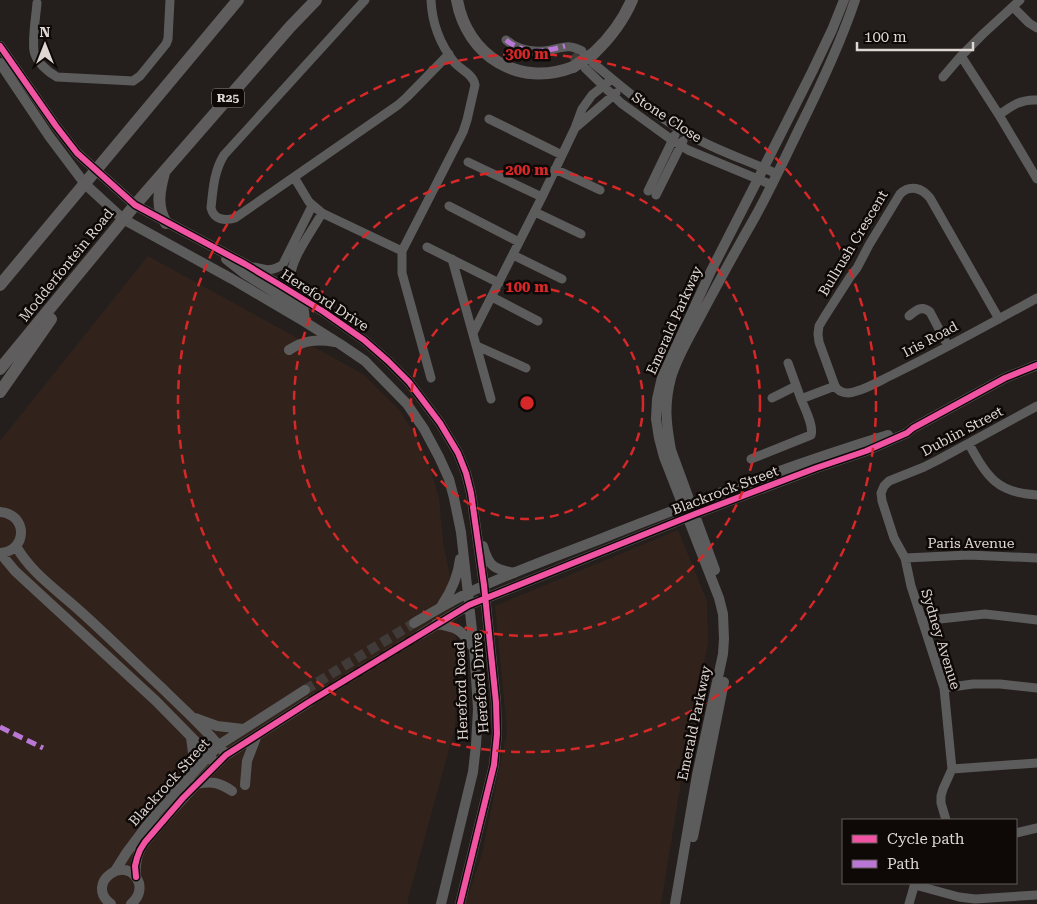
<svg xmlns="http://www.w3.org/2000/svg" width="1037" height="904" font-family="'Roboto Serif',serif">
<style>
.built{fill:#31231b}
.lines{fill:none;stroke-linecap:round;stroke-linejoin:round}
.minor-tunnel{stroke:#403b38;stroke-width:9;stroke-dasharray:9 4.5;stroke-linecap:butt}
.tertiary-tunnel{stroke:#403b38;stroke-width:10;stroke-dasharray:10 5;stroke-linecap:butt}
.minor{stroke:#5d5c5d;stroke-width:9}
.tertiary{stroke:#5d5c5d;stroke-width:10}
.primary{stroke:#5f5d5d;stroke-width:12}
.primary-bridge{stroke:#5f5d5d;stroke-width:12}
.quiet{stroke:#ba77d6;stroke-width:5;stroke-dasharray:10 5;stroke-linecap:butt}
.cycleway-casing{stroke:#0e0907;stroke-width:9}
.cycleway{stroke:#f153a3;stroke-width:6}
.ring{fill:none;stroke:#d62828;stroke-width:2.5;stroke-dasharray:9 6}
.labels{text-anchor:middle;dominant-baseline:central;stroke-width:5;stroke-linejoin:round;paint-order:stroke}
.shield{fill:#0e0907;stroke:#a09996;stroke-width:1}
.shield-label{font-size:12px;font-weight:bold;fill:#ded7d4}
.street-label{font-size:14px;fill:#ded7d4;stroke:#0e0907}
.centre{fill:#d62828;stroke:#0e0907;stroke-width:2.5}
.ring-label{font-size:15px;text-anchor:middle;font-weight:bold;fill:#d62828;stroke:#0e0907;stroke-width:5;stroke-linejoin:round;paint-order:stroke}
</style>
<rect width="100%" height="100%" fill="#241f1c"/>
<path class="built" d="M 148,256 L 363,374 L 399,410 L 416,435 L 428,461 L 439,498 L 443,542 L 453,591 L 458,672 L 455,727 L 408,899 L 408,904 L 0,904 L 0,441 Z
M 678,530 L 707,601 L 708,643 L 682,776 L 661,904 L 465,904 L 482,854 L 507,731 L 495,606 Z"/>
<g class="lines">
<path class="minor-tunnel" d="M 572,55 L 583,66"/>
<path class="tertiary-tunnel" d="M 305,690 L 414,623
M 309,702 L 421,634"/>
<path class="minor" d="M 365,0 L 224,155 C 214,171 213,189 211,208 C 214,220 225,221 235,218 L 398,105 L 407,97 L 449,54
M 37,3 C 36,16 32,38 34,51 C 36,62 48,72 57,77 L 133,81 L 140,76 L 166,44 L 168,39 L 170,0
M 1013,7 L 1029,23 L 1037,28
M 506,40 C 519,51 535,53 551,50 C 564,47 569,44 582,51
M 961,56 L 999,115 L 1037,179
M 593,63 C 623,88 652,113 686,133 C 714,150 747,160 777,174
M 585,68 L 621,103 L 672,140 L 688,150 L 772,185
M 943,77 L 961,56 L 983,34 L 1020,0
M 999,115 C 1011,106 1021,99 1037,100
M 489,119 L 562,155
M 575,128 L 616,93
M 468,162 L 542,197
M 555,169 L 600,190
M 294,177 L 309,202 L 322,213 L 402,251
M 648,191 L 675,135
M 656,195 L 683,141
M 449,206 L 519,242
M 535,212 L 581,234
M 427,247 L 499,283
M 513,255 L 562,279
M 452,259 L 491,399
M 254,267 C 266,270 273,272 283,264 L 312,206
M 301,297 C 296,292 292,287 291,280 C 288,262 313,230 322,213
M 492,297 L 538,321
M 909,316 C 916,310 922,305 930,312 L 948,346
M 999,319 L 930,198 C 922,188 910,184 900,194 L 869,245 L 857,268 L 850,277 L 825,316 L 819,326 L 818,334 L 819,342 L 835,386 C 838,391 842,393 848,393 C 862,392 881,380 894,374 C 943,350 990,324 1037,298
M 473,333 L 542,197 L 575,128 L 582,109 L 592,95 L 612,79
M 477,346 L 526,368
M 788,363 L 801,399
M 431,378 L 402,273 L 402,251 L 463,132 L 467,120 L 475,85 C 473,74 461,70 454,62 C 440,44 432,23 431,0
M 772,398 L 796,386
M 969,444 C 987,477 997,493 1037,495
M 751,459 L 811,435 C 814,426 805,409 801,399 L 835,386
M 905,558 L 969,555 L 1037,558
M 922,621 L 985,614 L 1037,620
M 944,688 L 973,684 L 1000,684 L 1037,688
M 952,769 L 1037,763
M 946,820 L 941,803 L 941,796 L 943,789 L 952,769 L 944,688 L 911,586 L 905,558 L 894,538 L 882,501 L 881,493 L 884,486 L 889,481 L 924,467 L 938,460 L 1037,406
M 1016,833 L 1037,828
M 915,885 L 959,897 L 975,899 L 1037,895
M 909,904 L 915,883"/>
<path class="tertiary" d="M 0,46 L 56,126 L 77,153 L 135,205 L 245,264 L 280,285 L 324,312 L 364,340 L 388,361 L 409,382 L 440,423 L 458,453 L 466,473 L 471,493 L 484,585 L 496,702 L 497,734 L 494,765 L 460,904
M 0,63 L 49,136 L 85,184 L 123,219 L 232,279 L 305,322 L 340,344 L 365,361 L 407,404 L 424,429 L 439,457 L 449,479 L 454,498 L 461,532 L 474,648 L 478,709 L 476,745 L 473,772 L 441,904
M 226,259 L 245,274 L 304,311 L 305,322
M 289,350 C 304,340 317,339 335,342
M 0,512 C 28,514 28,551 0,553 L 15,571 L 156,701 L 209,755 L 216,764
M 16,546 C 31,573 57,590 80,611 C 108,636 135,663 163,689 C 184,710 208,730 226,755
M 483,546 C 489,567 494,569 514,573
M 715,570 L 671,450 C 666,423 664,404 671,378 C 677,357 690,336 700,317 C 718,283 736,250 755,217 C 771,188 785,158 799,129 C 820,87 840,45 855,0
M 442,605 C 452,590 458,577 460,559
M 414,623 C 433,612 451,601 470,592 C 518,569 569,552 618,532 C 707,497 796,463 888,435
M 436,624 C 458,627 461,630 473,647
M 421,634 L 469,605 L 695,514 L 816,468 L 866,451 L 907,433 L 913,428 L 1005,378 L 1037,365
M 195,718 L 217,726 L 243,729
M 191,775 L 193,753 L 191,737
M 196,784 C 212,781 219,782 232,791
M 245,785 L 247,761 L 257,735
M 693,837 L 724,682
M 115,871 L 127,852 L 157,812 L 219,745 L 305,690
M 136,877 C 135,868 136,859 140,850 C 145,840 154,832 161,823 C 182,799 203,777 226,755 L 309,702
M 111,904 C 83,883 128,852 139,883 C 141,892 137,899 131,904
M 675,904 L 697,775 L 723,654 L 724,639 L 723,614 L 719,598 L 664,457 L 659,438 L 656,419 L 657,399 L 662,377 L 711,271 L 758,179 L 812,72 L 832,30 L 844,0"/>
<path class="primary" d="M 457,0 C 467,56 519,88 573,67
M 594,53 C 610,38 623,21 632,0
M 164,173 C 159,191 156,207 166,223
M 0,285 L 238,0
M 0,369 L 135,205 L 290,27 L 316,0
M 0,392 L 51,319"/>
<path class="primary-bridge" d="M 573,67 L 594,53"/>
<path class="quiet" d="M 506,40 C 525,55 543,52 565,46
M 0,727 L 43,748"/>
<g class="cycleway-casing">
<path id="cycleway" d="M 0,46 L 56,126 L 77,153 L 135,205 L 245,264 L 280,285 L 324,312 L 364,340 L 388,361 L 409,382 L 440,423 L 458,453 L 466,473 L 471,493 L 484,585 L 496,702 L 497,734 L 494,765 L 460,904
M 136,877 L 135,866 L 137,858 L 140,850 L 145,842 L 183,798 L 226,755 L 309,702 L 469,605 L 695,514 L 816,468 L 866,451 L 907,433 L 913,428 L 1005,378 L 1037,365"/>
</g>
<use href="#cycleway" class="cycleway"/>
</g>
<g class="ring">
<circle cx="527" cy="403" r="116"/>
<circle cx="527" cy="403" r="233"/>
<circle cx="527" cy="403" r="349"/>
</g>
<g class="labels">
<rect class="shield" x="212" y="88.5" width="32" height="19" rx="4"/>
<g class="shield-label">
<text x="228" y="98">R25</text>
</g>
<g class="street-label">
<text transform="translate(667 117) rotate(33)">Stone Close</text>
<text transform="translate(853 243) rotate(-59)">Bullrush Crescent</text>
<text transform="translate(66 265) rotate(-51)">Modderfontein Road</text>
<text transform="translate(325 300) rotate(33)">Hereford Drive</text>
<text transform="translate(674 320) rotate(-66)">Emerald Parkway</text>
<text transform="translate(930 339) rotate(-28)">Iris Road</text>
<text transform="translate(962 431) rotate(-28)">Dublin Street</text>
<text transform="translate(725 490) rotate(-21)">Blackrock Street</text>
<text x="971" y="543">Paris Avenue</text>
<text transform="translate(941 639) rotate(73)">Sydney Avenue</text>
<text transform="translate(480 683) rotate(-94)">Hereford Drive</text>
<text transform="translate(461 691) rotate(-92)">Hereford Road</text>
<text transform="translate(694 723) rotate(-78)">Emerald Parkway</text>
<text transform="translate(169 782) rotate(-48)">Blackrock Street</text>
</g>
</g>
<circle cx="527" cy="403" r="8" class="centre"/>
<g class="ring-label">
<text x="527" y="59">300 m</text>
<text x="527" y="175">200 m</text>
<text x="527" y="292">100 m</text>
</g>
<rect x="842" y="819" width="175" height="65" fill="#0e0907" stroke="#615b59"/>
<rect x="852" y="835" width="25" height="8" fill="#f153a3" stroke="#615b59"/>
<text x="887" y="844" font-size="15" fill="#ded7d4">Cycle path</text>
<rect x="852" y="860" width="25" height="8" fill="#ba77d6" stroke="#615b59"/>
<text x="887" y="869" font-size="15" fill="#ded7d4">Path</text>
<g transform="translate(45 45)" stroke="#0e0907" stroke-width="4" paint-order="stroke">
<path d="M0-4L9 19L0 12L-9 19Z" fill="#ded7d4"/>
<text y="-8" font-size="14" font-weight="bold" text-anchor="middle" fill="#ded7d4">N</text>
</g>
<path d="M857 42v8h116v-8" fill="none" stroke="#ded7d4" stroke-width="2.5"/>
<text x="864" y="42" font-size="15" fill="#ded7d4" stroke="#0e0907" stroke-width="4" paint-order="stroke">100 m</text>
</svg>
